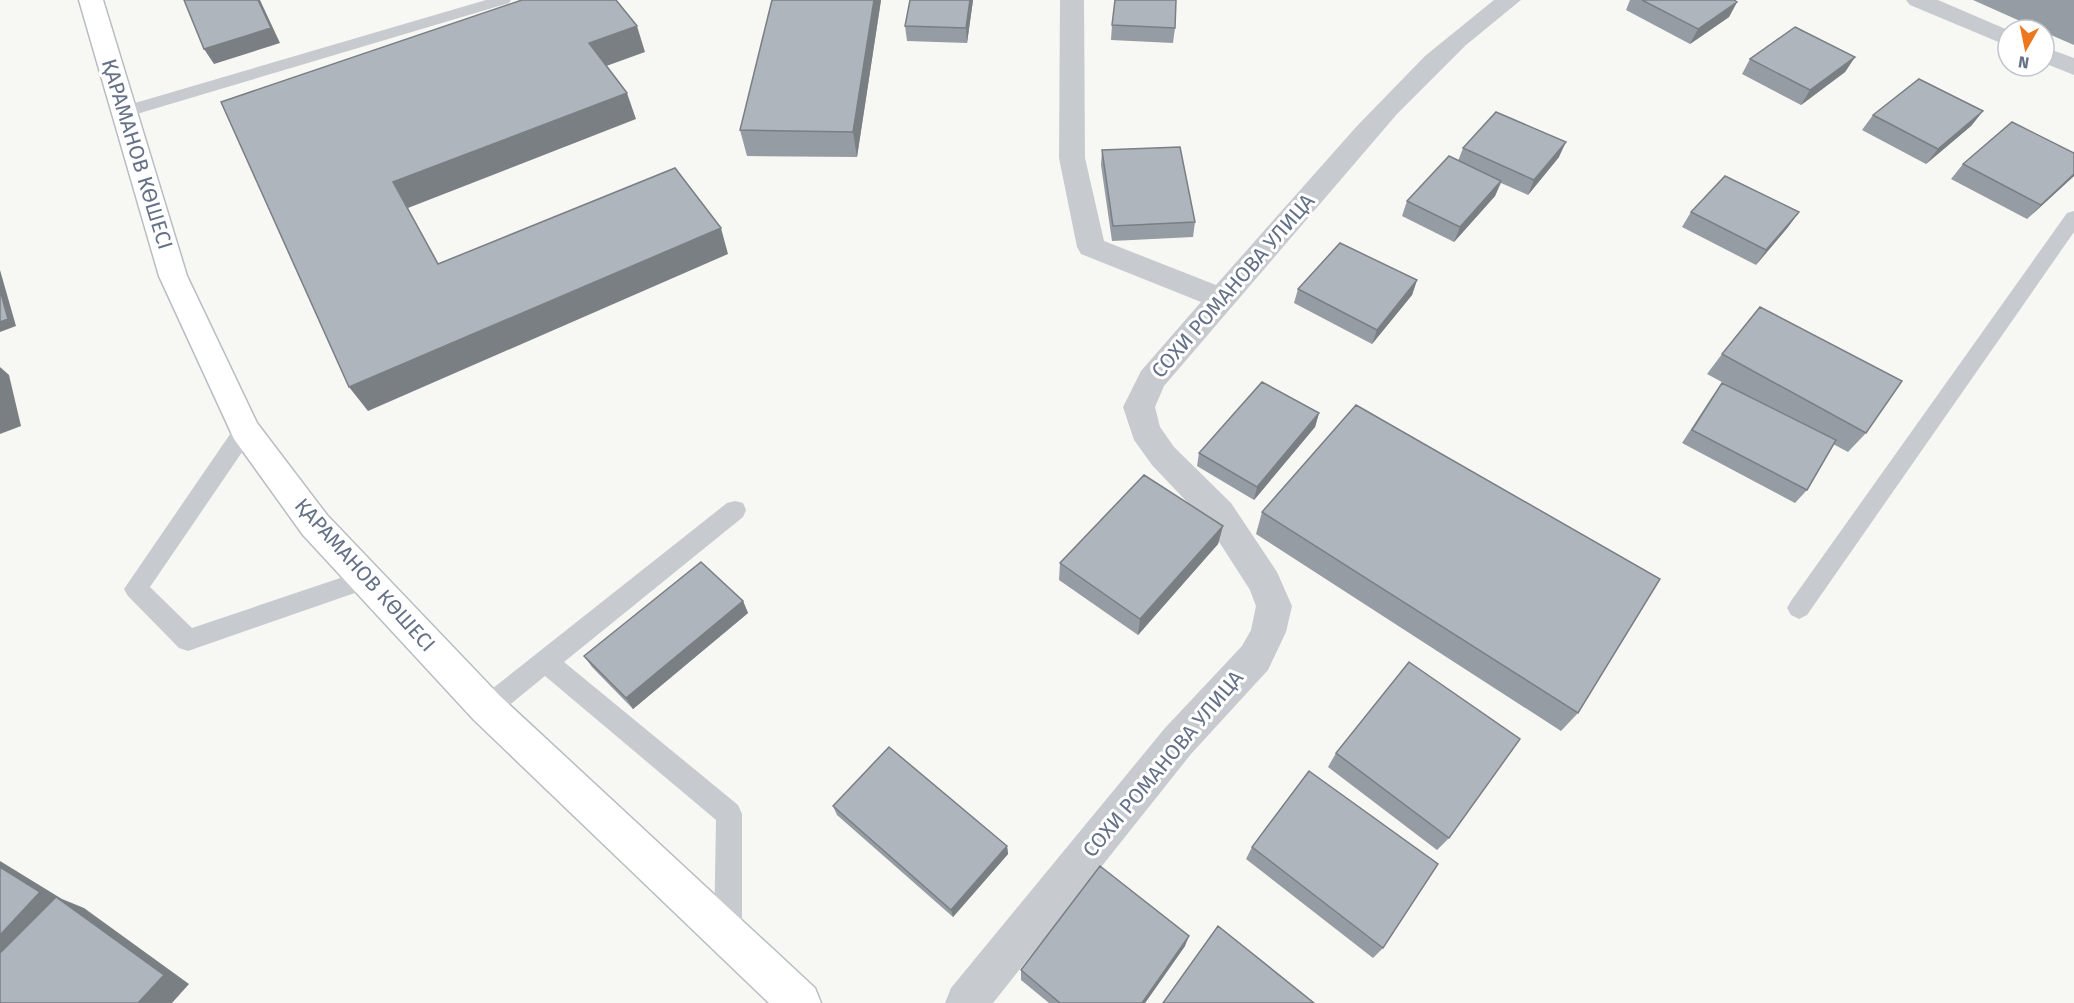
<svg xmlns="http://www.w3.org/2000/svg" width="2074" height="1003" font-family="'Fira Sans',sans-serif">
<style>
.lines{fill:none;stroke-linecap:round;stroke-linejoin:round}
.secondary-casing{stroke:#b9bdc3;stroke-width:3}
.service{fill:#c7cace;fill-rule:evenodd}
.minor{fill:#c7cace;fill-rule:evenodd}
.secondary{fill:#fff;fill-rule:evenodd}
.wall{fill:#969ca3}
.shaded-wall{fill:#7a7f84}
.building{fill:#afb5bd;stroke:#7a7f84;stroke-width:1.5}
.labels{text-anchor:middle;dominant-baseline:central;stroke-width:6;stroke-linejoin:round;paint-order:stroke}
.street-label{font-size:21px;fill:#647187;stroke:#fff}
</style>
<rect width="100%" height="100%" fill="#f7f7f4"/>
<g class="lines">
<g class="secondary-casing">
<path id="secondary" d="M 79,0 L 103,0 L 187,276 L 257,423 L 327,515 L 500,696 L 815,988 L 821,1003 L 769,1003 L 474,720 L 303,535 L 234,439 L 159,276 Z"/>
</g>
<path class="service" d="M 486,0 L 511,0 L 509,3 L 130,116 L 118,116 L 115,112 L 118,108 Z
M 2074,211 L 2074,232 L 1807,615 L 1799,619 L 1791,615 L 1787,608 L 1791,601 L 2067,213 Z
M 245,421 L 253,424 L 256,430 L 253,436 L 150,587 L 192,628 L 364,570 L 372,573 L 376,580 L 372,587 L 188,651 L 179,648 L 128,596 L 124,589 L 237,424 Z
M 735,501 L 743,503 L 746,510 L 743,517 L 564,662 L 738,805 L 742,814 L 742,935 L 738,945 L 728,949 L 718,945 L 714,935 L 716,820 L 545,676 L 496,716 L 487,720 L 478,716 L 474,708 L 478,700 L 727,503 Z"/>
<path class="minor" d="M 1060,0 L 1084,0 L 1085,158 L 1104,241 L 1216,285 L 1357,126 L 1425,56 L 1494,0 L 1521,0 L 1466,45 L 1397,114 L 1164,386 L 1155,407 L 1160,427 L 1174,447 L 1231,503 L 1277,572 L 1292,606 L 1286,632 L 1268,670 L 1191,754 L 993,1003 L 945,1003 L 951,988 L 1165,728 L 1242,646 L 1251,630 L 1256,606 L 1250,590 L 1207,523 L 1152,465 L 1134,440 L 1123,407 L 1141,371 L 1201,302 L 1081,254 L 1077,247 L 1059,158 Z
M 1906,0 L 1938,0 L 2008,30 L 2008,46 L 1910,5 Z
M 2044,47 L 2074,58 L 2074,75 L 2044,63 Z"/>
<use href="#secondary" class="secondary"/>
</g>
<path class="wall" d="M 772,0 L 881,0 L 857,157 L 747,156 L 740,130 Z
M 973,0 L 967,43 L 907,41 L 905,26 Z
M 1630,0 L 1734,0 L 1737,2 L 1729,17 L 1690,44 L 1626,10 Z
M 1973,0 L 2074,0 L 2074,45 L 2044,32 L 2044,30 L 2040,30 Z
M 1112,25 L 1175,28 L 1173,43 L 1111,40 Z
M 1855,57 L 1845,72 L 1801,105 L 1742,74 L 1750,59 Z
M 1983,111 L 1971,126 L 1926,164 L 1862,130 L 1873,115 Z
M 1463,148 L 1559,157 L 1528,195 L 1501,183 L 1495,196 L 1454,242 L 1402,216 L 1407,201 L 1458,161 Z
M 1102,150 L 1195,222 L 1193,237 L 1112,241 L 1101,165 Z
M 1963,164 L 2074,176 L 2027,219 L 1951,179 Z
M 1691,212 L 1799,212 L 1788,227 L 1756,265 L 1682,227 Z
M 1417,280 L 1412,295 L 1372,344 L 1294,303 L 1298,289 Z
M 1722,354 L 1866,433 L 1848,452 L 1833,444 L 1807,490 L 1795,503 L 1682,443 L 1712,397 L 1722,383 L 1744,394 L 1707,374 Z
M 1319,413 L 1315,427 L 1254,500 L 1197,466 L 1199,453 Z
M 1262,512 L 1578,713 L 1561,731 L 1256,534 Z
M 1223,526 L 1218,544 L 1138,635 L 1059,580 L 1060,563 Z
M 743,601 L 748,613 L 633,709 L 592,667 L 584,656 Z
M 1336,753 L 1449,838 L 1437,850 L 1328,767 Z
M 833,806 L 1007,846 L 1008,854 L 953,917 L 837,815 Z
M 1252,847 L 1383,948 L 1373,958 L 1246,859 Z
M 1185,946 L 1145,1003 L 1049,1003 L 1021,980 L 1021,970 Z"/>
<path class="shaded-wall" d="M 258,0 L 260,0 L 280,43 L 214,64 L 204,49 Z
M 874,0 L 881,0 L 857,157 L 853,132 Z
M 970,0 L 973,0 L 967,43 L 966,28 Z
M 1737,2 L 1729,17 L 1690,44 L 1698,29 Z
M 637,26 L 645,52 L 598,69 L 589,43 Z
M 1855,57 L 1845,72 L 1801,105 L 1810,90 Z
M 627,93 L 636,119 L 408,208 L 453,289 L 393,182 Z
M 1983,111 L 1971,126 L 1926,164 L 1938,149 Z
M 1566,142 L 1559,157 L 1528,195 L 1534,180 Z
M 2074,174 L 2074,176 L 2027,219 L 2041,205 Z
M 1501,181 L 1495,196 L 1454,242 L 1460,227 Z
M 1799,212 L 1788,227 L 1756,265 L 1766,250 Z
M 721,228 L 728,254 L 368,411 L 349,387 Z
M 0,270 L 16,326 L 0,332 Z
M 1417,280 L 1412,295 L 1372,344 L 1377,330 Z
M 0,367 L 9,375 L 21,426 L 0,434 Z
M 1319,413 L 1315,427 L 1254,500 L 1257,487 Z
M 1223,526 L 1218,544 L 1138,635 L 1140,619 Z
M 743,601 L 748,613 L 633,709 L 626,698 Z
M 1007,846 L 1008,854 L 953,917 L 951,910 Z
M 0,861 L 62,899 L 84,908 L 189,984 L 172,1003 L 138,1003 L 0,978 Z
M 1189,936 L 1185,946 L 1145,1003 L 1142,1003 Z"/>
<path class="building" d="M 184,0 L 258,0 L 271,28 L 204,49 Z
M 522,0 L 616,0 L 637,26 L 589,43 L 627,93 L 393,182 L 438,264 L 675,168 L 721,228 L 349,387 L 221,102 Z
M 772,0 L 874,0 L 853,132 L 740,130 Z
M 910,0 L 970,0 L 966,28 L 905,26 Z
M 1115,0 L 1176,0 L 1175,28 L 1112,25 Z
M 1642,0 L 1734,0 L 1737,2 L 1698,29 Z
M 1795,27 L 1855,57 L 1810,90 L 1750,59 Z
M 1919,79 L 1983,111 L 1938,149 L 1873,115 Z
M 1496,112 L 1566,142 L 1534,180 L 1463,148 Z
M 2012,122 L 2074,153 L 2074,174 L 2041,205 L 1963,164 Z
M 1180,147 L 1195,222 L 1113,226 L 1102,150 Z
M 1449,156 L 1501,181 L 1460,227 L 1407,201 Z
M 1725,176 L 1799,212 L 1766,250 L 1691,212 Z
M 1340,243 L 1417,280 L 1377,330 L 1298,289 Z
M 0,290 L 8,319 L 0,322 Z
M 1760,307 L 1902,381 L 1866,433 L 1722,354 Z
M 1262,382 L 1319,413 L 1257,487 L 1199,453 Z
M 1722,383 L 1836,440 L 1807,490 L 1692,430 Z
M 1356,405 L 1660,579 L 1578,713 L 1262,512 Z
M 1144,475 L 1223,526 L 1140,619 L 1060,563 Z
M 701,562 L 743,601 L 626,698 L 584,656 Z
M 1409,662 L 1520,739 L 1449,838 L 1336,753 Z
M 889,747 L 1007,846 L 951,910 L 833,806 Z
M 1309,771 L 1438,864 L 1383,948 L 1252,847 Z
M 1100,866 L 1189,936 L 1142,1003 L 1060,1003 L 1021,970 Z
M 0,867 L 40,892 L 0,935 Z
M 56,897 L 164,975 L 138,1003 L 0,1003 L 0,953 Z
M 1218,926 L 1314,1003 L 1163,1003 Z"/>
<g class="labels">
<g class="street-label">
<text transform="translate(137 154) rotate(73)">ҚАРАМАНОВ КӨШЕСІ</text>
<text transform="translate(1233 286) rotate(-49)">СОХИ РОМАНОВА УЛИЦА</text>
<text transform="translate(365 575) rotate(48)">ҚАРАМАНОВ КӨШЕСІ</text>
<text transform="translate(1163 764) rotate(-50)">СОХИ РОМАНОВА УЛИЦА</text>
</g>
</g>
<g transform="translate(2026 48) rotate(189)"><circle r="28" fill="#ffffff" stroke="#c1c6cf" stroke-width="1.5"/>
<path d="M0-4.5L10 22L0 15L-10 22Z" fill="#ee761d"/>
<text y="-9" font-size="16" font-weight="bold" text-anchor="middle" fill="#647187">N</text>
</g>
</svg>
